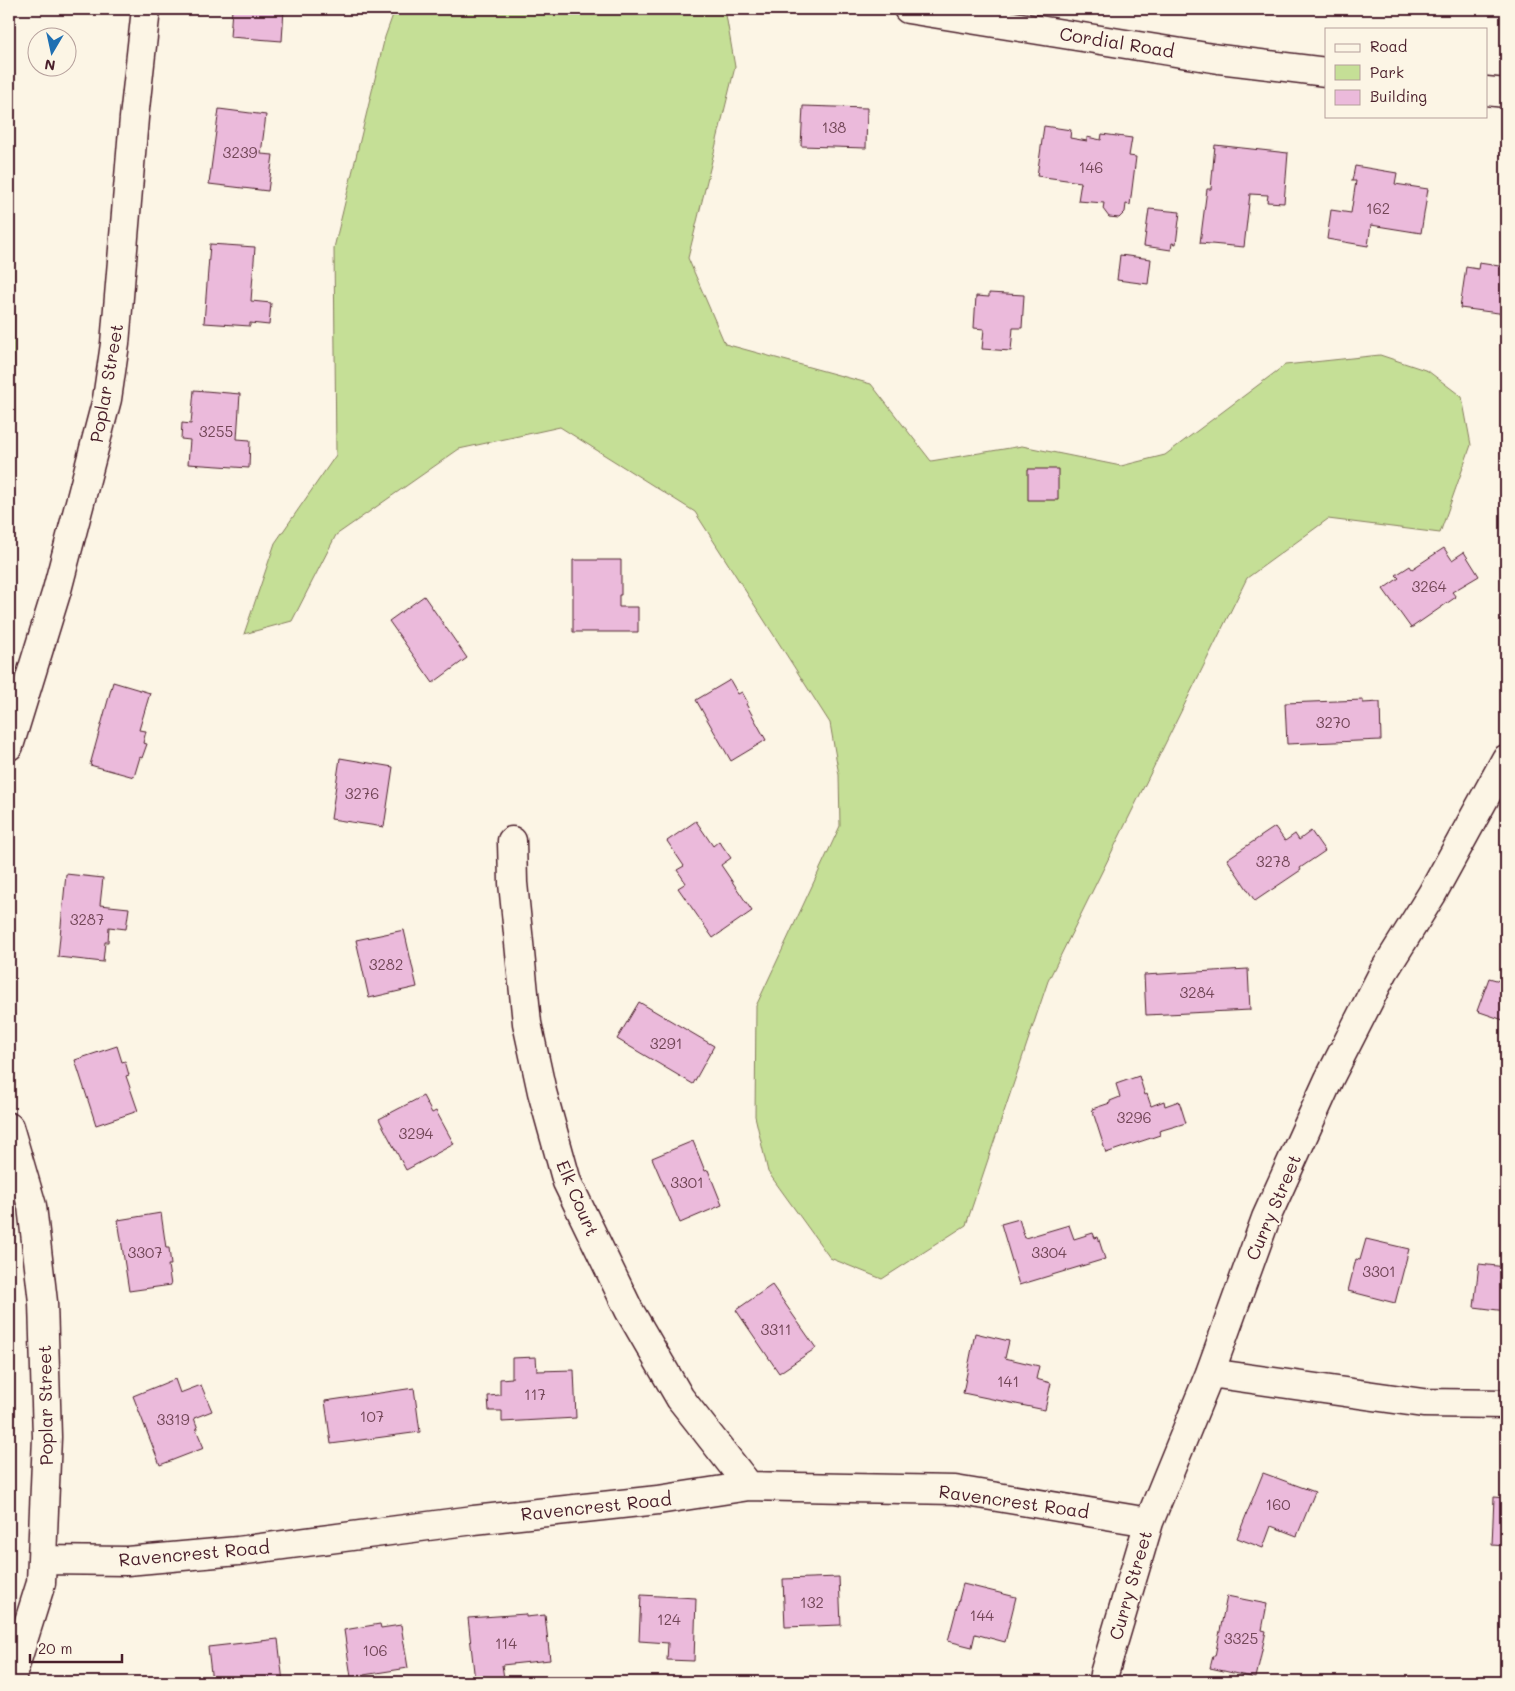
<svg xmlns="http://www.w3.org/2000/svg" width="1515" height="1691" font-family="Mali,sans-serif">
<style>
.green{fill:#c5df96;stroke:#887f60}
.building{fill:#ebbadb;stroke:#4a1f2b}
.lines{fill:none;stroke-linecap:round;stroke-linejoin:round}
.minor-casing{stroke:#4a1f2b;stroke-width:31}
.minor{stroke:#fcf5e5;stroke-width:28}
.labels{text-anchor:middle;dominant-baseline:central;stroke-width:4;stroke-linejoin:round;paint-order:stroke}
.number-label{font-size:15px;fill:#724657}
.street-label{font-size:18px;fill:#4a1f2b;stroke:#fcf5e5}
</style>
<rect width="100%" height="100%" fill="#fcf5e5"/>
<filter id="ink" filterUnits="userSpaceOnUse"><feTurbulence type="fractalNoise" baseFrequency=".02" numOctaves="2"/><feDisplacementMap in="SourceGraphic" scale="10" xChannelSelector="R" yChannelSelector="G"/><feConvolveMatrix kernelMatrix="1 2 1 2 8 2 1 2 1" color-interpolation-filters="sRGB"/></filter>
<g filter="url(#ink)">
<path class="green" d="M 395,9 L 725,9 L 735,67 L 688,258 L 725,344 L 871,384 L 931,461 L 1022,446 L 1121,466 L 1165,455 L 1285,365 L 1380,355 L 1428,371 L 1462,397 L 1471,445 L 1440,533 L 1328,519 L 1247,578 L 1048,981 L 966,1225 L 882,1279 L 830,1258 L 768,1172 L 755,1116 L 756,1006 L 840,826 L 839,775 L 830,723 L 695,512 L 560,427 L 459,449 L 336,535 L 292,621 L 244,634 L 275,543 L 336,455 L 334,248 L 385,37 Z
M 9,213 L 14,265 L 15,421 L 9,426 Z"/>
<path class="building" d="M 232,9 L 284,9 L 282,41 L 230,37 Z
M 803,106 L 867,108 L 866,148 L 801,146 Z
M 219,109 L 266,115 L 261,154 L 273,155 L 268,191 L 209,184 Z
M 1044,126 L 1071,130 L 1070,138 L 1087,141 L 1087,137 L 1101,140 L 1102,134 L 1132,138 L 1129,156 L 1136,157 L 1130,205 L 1126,204 L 1125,212 L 1119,218 L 1109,217 L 1103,209 L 1104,203 L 1078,201 L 1081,182 L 1037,176 Z
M 1215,145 L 1288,153 L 1284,203 L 1267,202 L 1268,195 L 1250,194 L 1244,247 L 1200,243 L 1207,189 L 1211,189 Z
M 1355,166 L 1397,173 L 1395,184 L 1428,189 L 1421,233 L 1371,225 L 1368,246 L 1327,239 L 1331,210 L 1351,213 L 1356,181 L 1352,181 Z
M 1149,209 L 1180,212 L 1176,244 L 1172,243 L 1171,250 L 1144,246 Z
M 210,244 L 255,247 L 251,301 L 271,303 L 269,325 L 250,323 L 250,326 L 204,323 Z
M 1120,255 L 1151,259 L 1148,284 L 1117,280 Z
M 1479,263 L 1506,267 L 1506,314 L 1460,308 L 1466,267 L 1478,269 Z
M 989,293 L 1024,295 L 1022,328 L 1013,328 L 1011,351 L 982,349 L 984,329 L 974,328 L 976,296 L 989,297 Z
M 194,390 L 240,394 L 237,439 L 250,440 L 249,468 L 188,464 L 190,440 L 181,439 L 182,423 L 191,424 Z
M 1028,469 L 1058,469 L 1058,500 L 1028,500 Z
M 1444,548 L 1452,560 L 1464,552 L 1479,576 L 1452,592 L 1456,597 L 1411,628 L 1383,589 L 1399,578 L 1396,575 L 1410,566 L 1412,569 Z
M 573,560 L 621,560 L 621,595 L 619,595 L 619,607 L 638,607 L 638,632 L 573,632 Z
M 424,596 L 467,658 L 433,683 L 389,621 Z
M 730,680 L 738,694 L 742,692 L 748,703 L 746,704 L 766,740 L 731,761 L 696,700 Z
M 113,682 L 150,693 L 139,730 L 146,731 L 143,743 L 147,744 L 142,758 L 140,757 L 134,777 L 90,765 Z
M 1363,700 L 1363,703 L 1380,702 L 1381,740 L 1287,744 L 1285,703 Z
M 340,758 L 393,767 L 384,827 L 331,819 Z
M 696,821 L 713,846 L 719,841 L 731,858 L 721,865 L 752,911 L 713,938 L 678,888 L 686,883 L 677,870 L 684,866 L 667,841 Z
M 1275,827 L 1285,841 L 1295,834 L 1299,840 L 1311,831 L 1325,851 L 1300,868 L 1301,870 L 1255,901 L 1227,859 Z
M 66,874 L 103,878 L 100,905 L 129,908 L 126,929 L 109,927 L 108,942 L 105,942 L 103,962 L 58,957 Z
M 404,930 L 417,987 L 369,998 L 356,940 Z
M 1506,965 L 1506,1021 L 1477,1011 L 1489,978 L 1500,981 Z
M 1248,969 L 1250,1010 L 1146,1015 L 1144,975 Z
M 639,1002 L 714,1046 L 693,1084 L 617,1039 Z
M 117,1046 L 122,1062 L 125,1061 L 129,1075 L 126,1076 L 138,1111 L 96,1125 L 75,1060 Z
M 1139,1076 L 1145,1095 L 1147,1094 L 1151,1106 L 1164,1101 L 1165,1106 L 1179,1101 L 1186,1123 L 1159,1131 L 1160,1135 L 1106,1153 L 1092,1109 L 1110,1103 L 1110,1101 L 1120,1097 L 1116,1084 Z
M 423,1096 L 432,1113 L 436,1111 L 454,1144 L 406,1170 L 379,1119 Z
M 693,1141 L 705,1171 L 708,1170 L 722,1205 L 680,1223 L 652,1158 Z
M 161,1213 L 166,1248 L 169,1248 L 171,1265 L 168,1265 L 171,1285 L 129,1291 L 118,1220 Z
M 1019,1219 L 1025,1238 L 1069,1225 L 1074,1239 L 1093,1233 L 1095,1238 L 1098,1237 L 1105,1259 L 1019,1285 L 1001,1224 Z
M 1366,1239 L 1409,1249 L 1395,1303 L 1348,1291 L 1356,1259 L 1360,1260 Z
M 1479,1264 L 1506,1267 L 1506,1311 L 1474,1307 Z
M 772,1285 L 816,1348 L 779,1373 L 736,1310 Z
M 975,1333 L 1009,1341 L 1005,1358 L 1039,1366 L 1036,1379 L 1051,1383 L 1045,1410 L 963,1393 Z
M 536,1357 L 537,1371 L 574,1370 L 576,1418 L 502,1422 L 502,1411 L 489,1411 L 488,1396 L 500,1395 L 500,1379 L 512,1378 L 512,1358 Z
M 175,1379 L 180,1393 L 201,1385 L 212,1411 L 194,1418 L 198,1429 L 196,1429 L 204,1448 L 160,1465 L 133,1396 Z
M 414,1388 L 420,1432 L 331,1444 L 325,1401 Z
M 1263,1473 L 1315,1492 L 1297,1536 L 1271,1526 L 1263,1548 L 1237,1538 Z
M 1494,1497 L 1506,1498 L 1506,1546 L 1492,1545 Z
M 839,1577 L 841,1625 L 785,1627 L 783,1579 Z
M 963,1584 L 1016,1597 L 1005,1642 L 975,1634 L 972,1647 L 948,1641 Z
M 641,1595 L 696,1598 L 694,1661 L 667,1660 L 668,1643 L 639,1641 Z
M 1227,1596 L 1267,1604 L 1262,1630 L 1266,1631 L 1256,1678 L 1210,1668 L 1213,1656 L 1215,1656 Z
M 526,1614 L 526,1617 L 545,1615 L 550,1660 L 502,1665 L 504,1678 L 475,1681 L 468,1618 Z
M 380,1624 L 381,1628 L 401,1625 L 408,1668 L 351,1677 L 344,1630 Z
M 278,1639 L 283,1682 L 212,1682 L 208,1647 Z"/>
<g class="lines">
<g class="minor-casing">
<path id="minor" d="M 908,9 L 1219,59 L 1326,72
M 1486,91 L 1506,93
M 9,746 L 57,590 L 107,399 L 115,344 L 134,118 L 146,9
M 512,841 L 513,883 L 527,1023 L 542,1092 L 567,1182 L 629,1310 L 680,1398 L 749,1486
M 9,1127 L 32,1206 L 43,1302 L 47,1437 L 41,1583 L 10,1682
M 1210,1373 L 1423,1403 L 1506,1404
M 42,1560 L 127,1561 L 238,1551 L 474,1520 L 658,1500 L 749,1486 L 955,1490 L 1149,1522
M 1103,1682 L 1104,1674 L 1149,1522 L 1210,1373 L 1266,1218 L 1329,1079 L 1384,971 L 1432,894 L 1506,759"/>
</g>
<use href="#minor" class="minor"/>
</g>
</g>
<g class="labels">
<g class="number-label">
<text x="834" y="127">138</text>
<text x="240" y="152">3239</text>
<text x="1091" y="167">146</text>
<text x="1378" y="208">162</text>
<text x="216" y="431">3255</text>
<text x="1429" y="586">3264</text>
<text x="1333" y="722">3270</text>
<text x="362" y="793">3276</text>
<text x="1273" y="861">3278</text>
<text x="87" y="919">3287</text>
<text x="386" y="964">3282</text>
<text x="1197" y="992">3284</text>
<text x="666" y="1043">3291</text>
<text x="1134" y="1117">3296</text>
<text x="416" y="1133">3294</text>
<text x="687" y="1182">3301</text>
<text x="145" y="1252">3307</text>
<text x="1049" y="1252">3304</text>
<text x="1379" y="1271">3301</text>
<text x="776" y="1329">3311</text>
<text x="1008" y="1381">141</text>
<text x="535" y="1394">117</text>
<text x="372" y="1416">107</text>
<text x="173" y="1419">3319</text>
<text x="1278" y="1504">160</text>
<text x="812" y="1602">132</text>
<text x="982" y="1615">144</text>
<text x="669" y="1619">124</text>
<text x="1241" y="1638">3325</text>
<text x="506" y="1643">114</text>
<text x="375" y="1650">106</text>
</g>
<g class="street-label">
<text transform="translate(1117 42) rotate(9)">Cordial Road</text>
<text transform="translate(106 383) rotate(-80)">Poplar Street</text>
<text transform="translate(578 1198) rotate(67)">Elk Court</text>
<text transform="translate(1273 1207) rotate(-67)">Curry Street</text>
<text transform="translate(45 1405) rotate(-91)">Poplar Street</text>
<text transform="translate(1014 1501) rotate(8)">Ravencrest Road</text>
<text transform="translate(596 1506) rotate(-6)">Ravencrest Road</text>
<text transform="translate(194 1553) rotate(-5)">Ravencrest Road</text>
<text transform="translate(1130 1585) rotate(-74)">Curry Street</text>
</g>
</g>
<rect width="1515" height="1691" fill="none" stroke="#fcf5e5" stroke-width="30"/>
<rect x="15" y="15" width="1485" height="1661" fill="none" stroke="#4a1f2b" stroke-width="2" filter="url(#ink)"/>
<rect x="1325" y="28" width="162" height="90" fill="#fcf5e5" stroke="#b59f9b"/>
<rect x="1335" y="44" width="25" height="8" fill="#fcf5e5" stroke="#b59f9b"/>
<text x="1370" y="52" font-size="15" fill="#4a1f2b">Road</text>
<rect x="1335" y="65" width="25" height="15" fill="#c5df96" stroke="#b59f9b"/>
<text x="1370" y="78" font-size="15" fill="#4a1f2b">Park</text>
<rect x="1335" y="90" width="25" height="15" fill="#ebbadb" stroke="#b59f9b"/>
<text x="1370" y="102" font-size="15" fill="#4a1f2b">Building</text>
<g transform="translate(52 52) rotate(189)"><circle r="24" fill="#fcf5e5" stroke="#b59f9b"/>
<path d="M0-4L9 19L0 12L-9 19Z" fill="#1f6fb2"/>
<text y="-8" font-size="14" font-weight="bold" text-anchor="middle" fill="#4a1f2b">N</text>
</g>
<path d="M30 1654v8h92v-8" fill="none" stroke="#4a1f2b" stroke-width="2.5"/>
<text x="38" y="1654" font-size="15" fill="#4a1f2b" stroke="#fcf5e5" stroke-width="4" paint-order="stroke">20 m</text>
</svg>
